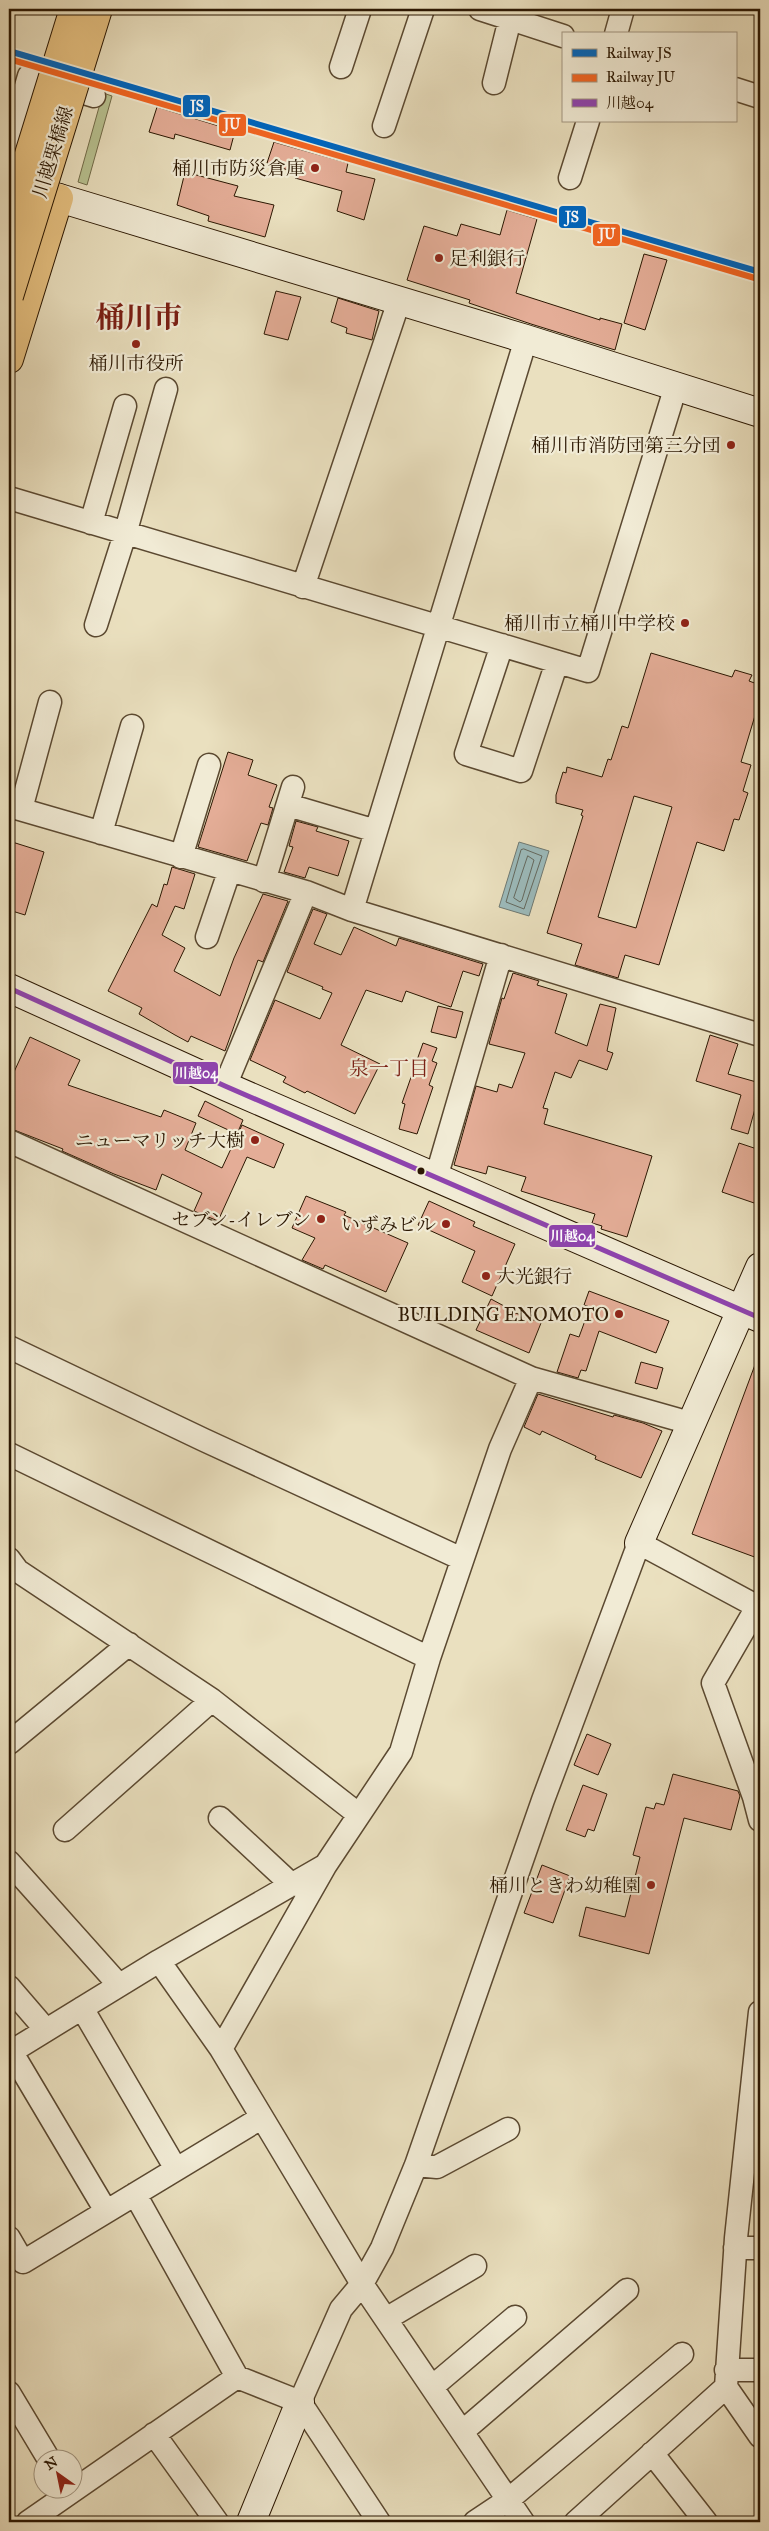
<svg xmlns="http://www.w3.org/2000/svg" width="769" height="2531" font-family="'IM FELL Great Primer','Noto Serif JP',serif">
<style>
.green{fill:#b8c291;stroke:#726c4a}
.water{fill:#9cbbbc;stroke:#6f7972}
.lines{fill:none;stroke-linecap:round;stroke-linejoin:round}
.shore{stroke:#64695f;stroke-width:1}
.building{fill:#e4ad97;stroke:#2b1702;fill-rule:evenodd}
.street-casing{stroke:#5b4931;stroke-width:25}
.secondary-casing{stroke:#2b1702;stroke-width:30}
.primary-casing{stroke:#2b1702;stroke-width:30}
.street{stroke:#f1ebd5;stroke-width:22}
.secondary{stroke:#f1ebd5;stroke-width:28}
.primary{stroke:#e5c080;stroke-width:28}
.primary-bridge-casing{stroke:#2b1702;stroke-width:30;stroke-linecap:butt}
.primary-bridge{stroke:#e5c080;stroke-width:28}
.bus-1-casing{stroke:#f1ebd5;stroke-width:9}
.bus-1{stroke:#8e44ad;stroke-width:5}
.rail-1-casing{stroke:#f1ebd5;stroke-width:10}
.rail-2-casing{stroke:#f1ebd5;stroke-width:10}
.rail-1{stroke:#0065bd;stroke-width:6}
.rail-2{stroke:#f26522;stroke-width:6}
.poi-dot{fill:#8f2418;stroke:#f1ebd5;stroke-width:2}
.bus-dot{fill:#2b1702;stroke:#f1ebd5;stroke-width:2}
.labels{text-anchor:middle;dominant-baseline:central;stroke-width:4.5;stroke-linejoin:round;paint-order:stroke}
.street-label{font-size:19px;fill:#2b1702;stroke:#f1ebd5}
.poi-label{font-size:19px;fill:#2b1702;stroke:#f1ebd5;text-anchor:end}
.neighbourhood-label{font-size:20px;fill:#7a1f14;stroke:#f1ebd5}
.town-label{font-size:29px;font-weight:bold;fill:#7a1f14;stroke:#f1ebd5}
.line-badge{stroke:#f1ebd5;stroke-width:2}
.badge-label{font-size:14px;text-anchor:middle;font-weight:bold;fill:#fff}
</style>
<rect width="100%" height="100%" fill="#eae0bf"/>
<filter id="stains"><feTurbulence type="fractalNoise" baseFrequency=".004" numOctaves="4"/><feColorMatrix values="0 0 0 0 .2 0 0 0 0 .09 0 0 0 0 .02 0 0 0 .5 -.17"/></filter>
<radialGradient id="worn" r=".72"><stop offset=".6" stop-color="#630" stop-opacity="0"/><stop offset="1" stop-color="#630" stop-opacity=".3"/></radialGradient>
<path class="green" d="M 103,93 L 112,96 L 87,185 L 78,182 Z"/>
<path class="water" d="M 519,842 L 549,851 L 529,916 L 499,907 Z"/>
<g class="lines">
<path class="shore" d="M 524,849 L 542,856 L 524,909 L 506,902 L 521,850 Z
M 528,856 L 534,860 L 522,900 L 520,902 L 514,898 Z"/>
</g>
<path class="building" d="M 157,107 L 235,131 L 230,150 L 175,134 L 174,139 L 149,132 Z
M 274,142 L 348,163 L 346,172 L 375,179 L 364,220 L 337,211 L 342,191 L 295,178 L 297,173 L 267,163 Z
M 185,172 L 238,186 L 234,196 L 274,205 L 265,237 L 208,221 L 209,216 L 177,205 Z
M 507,210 L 537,219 L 516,293 L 600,320 L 600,318 L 622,324 L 615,350 L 531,324 L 469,303 L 470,300 L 407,280 L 424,226 L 457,236 L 461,224 L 500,235 Z
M 644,254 L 667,260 L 645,330 L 624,323 Z
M 276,291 L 301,297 L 288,340 L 264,334 Z
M 338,298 L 379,311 L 372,340 L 346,333 L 347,328 L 331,322 Z
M 651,653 L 732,677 L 735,670 L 752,675 L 749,681 L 760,685 L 760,699 L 741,762 L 751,765 L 743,791 L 748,793 L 739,820 L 734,819 L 724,851 L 697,842 L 659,965 L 625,955 L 618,978 L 575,965 L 582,944 L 547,933 L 583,816 L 581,815 L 583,810 L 556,803 L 556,795 L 563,772 L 566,773 L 567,767 L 602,777 L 608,759 L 611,760 L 622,726 L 628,728 ZM 634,796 L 672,807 L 636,928 L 598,917 Z
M 228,752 L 253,760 L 248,775 L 277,785 L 269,807 L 273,808 L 268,825 L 261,823 L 247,861 L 198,847 Z
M 296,821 L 318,827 L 316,831 L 349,841 L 338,876 L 309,867 L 305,878 L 284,872 L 293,847 L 289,846 Z
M 9,841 L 44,852 L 25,915 L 9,910 Z
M 172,867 L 195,874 L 184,909 L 175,906 L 162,935 L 185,948 L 174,971 L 220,996 L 234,958 L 263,894 L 288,901 L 263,962 L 258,960 L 225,1051 L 191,1036 L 188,1042 L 175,1035 L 139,1014 L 142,1008 L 108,991 L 152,904 L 157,907 L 164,884 L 167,885 Z
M 313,909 L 327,914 L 314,944 L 341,955 L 354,927 L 396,946 L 399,938 L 483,964 L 479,976 L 463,971 L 451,1007 L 406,991 L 402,1002 L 366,990 L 341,1045 L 380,1064 L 355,1114 L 307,1091 L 305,1093 L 283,1082 L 286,1077 L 250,1060 L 275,1000 L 320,1019 L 332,993 L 322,989 L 323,987 L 287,972 Z
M 513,973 L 539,981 L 537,985 L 567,994 L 555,1033 L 587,1046 L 600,1004 L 616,1008 L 607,1051 L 613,1053 L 607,1070 L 579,1060 L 571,1078 L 555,1072 L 543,1108 L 548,1109 L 544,1124 L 652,1156 L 627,1237 L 601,1229 L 602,1226 L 592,1223 L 595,1214 L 521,1191 L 526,1177 L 488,1166 L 486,1174 L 454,1165 L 476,1086 L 497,1092 L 499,1084 L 512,1088 L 525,1053 L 489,1044 L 502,998 L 504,999 Z
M 438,1006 L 463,1012 L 456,1038 L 431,1032 Z
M 710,1035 L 738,1044 L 728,1074 L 760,1083 L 760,1091 L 748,1134 L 731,1129 L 741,1095 L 696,1081 Z
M 30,1037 L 80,1060 L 68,1085 L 161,1117 L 164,1110 L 196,1123 L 185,1150 L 222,1168 L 242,1125 L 284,1144 L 274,1168 L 247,1157 L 218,1221 L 194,1211 L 202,1193 L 162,1174 L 156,1190 L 114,1174 L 62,1151 L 63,1149 L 9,1128 L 9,1070 L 14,1072 Z
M 423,1043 L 437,1048 L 432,1061 L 437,1063 L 429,1085 L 433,1087 L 417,1134 L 399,1129 L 405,1104 L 402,1103 Z
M 205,1101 L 243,1120 L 237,1134 L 198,1116 Z
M 739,1143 L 760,1150 L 760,1205 L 722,1192 Z
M 306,1196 L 346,1212 L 344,1215 L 408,1243 L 386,1292 L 325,1265 L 323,1269 L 302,1260 L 315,1238 L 292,1228 Z
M 429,1201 L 475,1222 L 473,1226 L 515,1244 L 492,1296 L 462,1282 L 475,1251 L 418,1225 Z
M 589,1291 L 669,1321 L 656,1353 L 599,1331 L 586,1371 L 581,1370 L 578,1378 L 557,1372 L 570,1334 L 579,1337 L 590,1307 L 584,1305 Z
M 491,1299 L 504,1306 L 503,1308 L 541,1323 L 529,1353 L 476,1330 Z
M 759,1354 L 760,1354 L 760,1559 L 692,1534 Z
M 641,1362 L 663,1368 L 657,1389 L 635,1383 Z
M 538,1394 L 613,1417 L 614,1415 L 643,1423 L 662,1431 L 641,1478 L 595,1459 L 596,1456 L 542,1431 L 540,1435 L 524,1427 Z
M 587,1734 L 611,1744 L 598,1775 L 574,1765 Z
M 673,1774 L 738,1791 L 740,1796 L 731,1830 L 684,1818 L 649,1954 L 579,1936 L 586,1907 L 625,1917 L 640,1857 L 633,1855 L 646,1807 L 654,1809 L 656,1803 L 664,1805 Z
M 583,1785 L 607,1794 L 594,1831 L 588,1829 L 585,1837 L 566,1830 Z
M 542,1865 L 570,1876 L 553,1923 L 524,1913 Z"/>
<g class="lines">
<g class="street-casing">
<path id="street" d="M 480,9 L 563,36
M 616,34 L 623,9
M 341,67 L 360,9
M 494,83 L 510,19
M 735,89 L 760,97
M 384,126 L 423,9
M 9,145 L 29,76 L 94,96
M 570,178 L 588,121
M 9,498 L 588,671 L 676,386
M 91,523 L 125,406
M 303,587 L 399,301
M 96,625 L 125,534 L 166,389
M 502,645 L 466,754 L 521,771 L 557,662
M 288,805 L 376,831
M 9,806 L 306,892 L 352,910 L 760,1035
M 21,809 L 50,702
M 101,833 L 132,726
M 181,857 L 209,765
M 264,881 L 293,787
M 352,910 L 526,339
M 207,937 L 229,872
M 225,1086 L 306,892
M 9,1141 L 531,1378 L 690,1423
M 436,1178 L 501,955
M 9,1347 L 204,1440 L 462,1559
M 9,1454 L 429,1658
M 9,1559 L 18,1571 L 212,1700 L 358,1814
M 757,1607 L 713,1683 L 754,1797 L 760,1820
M 9,1743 L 129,1644
M 220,1818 L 292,1885
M 65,1830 L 212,1700
M 9,1862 L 119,1985
M 159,1961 L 221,2049 L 362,2284 L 523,2522
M 9,1987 L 46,2030
M 82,2008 L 176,2169
M 760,2012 L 736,2238 L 726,2387 L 760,2436
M 221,2049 L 325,1866 L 401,1752 L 429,1658 L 500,1449 L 531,1378
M 11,2051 L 106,2211
M 9,2053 L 159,1961 L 324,1866
M 416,2165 L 437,2167 L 508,2129
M 135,2194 L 237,2377
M 9,2238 L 23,2262 L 261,2118
M 735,2248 L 760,2248
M 386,2319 L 475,2266
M 726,2370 L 760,2370
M 432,2387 L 515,2317
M 9,2393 L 48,2458
M 300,2402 L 379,2522
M 462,2432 L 627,2290
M 154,2434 L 217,2522
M 652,2453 L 706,2522
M 28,2522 L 237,2377 L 300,2402 L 341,2309 L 362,2284 L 382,2248 L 416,2165 L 543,1800 L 639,1543 L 760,1608
M 475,2522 L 508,2500 L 682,2354
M 576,2522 L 726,2387"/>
</g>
<g class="secondary-casing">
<path id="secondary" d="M 36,191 L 526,339 L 760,413
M 9,988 L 225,1086 L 760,1318
M 639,1543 L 760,1267
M 251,2522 L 300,2402"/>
</g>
<g class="primary-casing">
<path id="primary" d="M 9,359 L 59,198"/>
</g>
<use href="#street" class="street"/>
<use href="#secondary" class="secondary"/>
<use href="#primary" class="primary"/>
<g class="primary-bridge-casing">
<path id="primary-bridge" d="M 9,219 L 74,9
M 9,296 L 98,9"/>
</g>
<use href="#primary-bridge" class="primary-bridge"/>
<g class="bus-1-casing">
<path id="bus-1" d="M 9,988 L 225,1086 L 760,1318"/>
</g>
<use href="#bus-1" class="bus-1"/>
<g class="rail-1-casing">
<path id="rail-1" d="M 9,51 L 760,272"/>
</g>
<g class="rail-2-casing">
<path id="rail-2" d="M 9,59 L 758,279"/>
</g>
<use href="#rail-1" class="rail-1"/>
<use href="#rail-2" class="rail-2"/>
</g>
<g class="poi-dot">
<circle cx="315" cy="168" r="5"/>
<circle cx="439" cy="258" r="5"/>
<circle cx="136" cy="344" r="5"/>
<circle cx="731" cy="445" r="5"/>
<circle cx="685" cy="623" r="5"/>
<circle cx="255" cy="1140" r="5"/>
<circle cx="321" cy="1219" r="5"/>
<circle cx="446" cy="1224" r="5"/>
<circle cx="486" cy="1276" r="5"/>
<circle cx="619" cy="1314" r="5"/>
<circle cx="651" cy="1885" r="5"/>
</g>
<circle class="bus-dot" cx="421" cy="1171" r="4.5"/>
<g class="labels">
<g class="street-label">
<text transform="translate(53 152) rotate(-73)">川越栗橋線</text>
</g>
<g class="poi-label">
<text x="305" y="168">桶川市防災倉庫</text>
<text x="449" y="258" text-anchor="start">足利銀行</text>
<text x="136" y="363" text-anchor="middle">桶川市役所</text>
<text x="721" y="445">桶川市消防団第三分団</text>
<text x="675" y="623">桶川市立桶川中学校</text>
<text x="245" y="1140">ニューマリッチ大樹</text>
<text x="311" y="1219">セブン-イレブン</text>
<text x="436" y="1224">いずみビル</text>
<text x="496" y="1276" text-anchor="start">大光銀行</text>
<text x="609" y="1314">BUILDING ENOMOTO</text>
<text x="641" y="1885">桶川ときわ幼稚園</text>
</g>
<g class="neighbourhood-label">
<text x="389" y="1068">泉一丁目</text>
</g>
<g class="town-label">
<text x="139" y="317">桶川市</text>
</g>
</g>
<g class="line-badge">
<rect x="182" y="94" width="29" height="24" rx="5" fill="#0065bd"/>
<rect x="218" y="113" width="29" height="24" rx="5" fill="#f26522"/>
<rect x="558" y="205" width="29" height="24" rx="5" fill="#0065bd"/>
<rect x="592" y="223" width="29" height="24" rx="5" fill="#f26522"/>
<rect x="172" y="1061" width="47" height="24" rx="5" fill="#8e44ad"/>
<rect x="548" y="1224" width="48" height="24" rx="5" fill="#8e44ad"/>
</g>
<g class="badge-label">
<text x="197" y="111">JS</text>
<text x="232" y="129">JU</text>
<text x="572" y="222">JS</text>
<text x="607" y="239">JU</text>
<text x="196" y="1078">川越04</text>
<text x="572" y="1241">川越04</text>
</g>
<rect width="769" height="2531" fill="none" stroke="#eae0bf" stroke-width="30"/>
<rect x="10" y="10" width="749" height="2511" fill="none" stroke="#2b1702" stroke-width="2.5"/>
<rect x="15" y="15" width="739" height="2501" fill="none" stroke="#2b1702"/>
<rect x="562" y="32" width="175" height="90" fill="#f1ebd5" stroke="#a29681"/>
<rect x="572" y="49" width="25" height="8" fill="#0065bd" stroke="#a29681"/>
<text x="606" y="58" font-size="15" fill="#2b1702">Railway JS</text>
<rect x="572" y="74" width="25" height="8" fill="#f26522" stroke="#a29681"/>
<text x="606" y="82" font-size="15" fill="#2b1702">Railway JU</text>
<rect x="572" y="99" width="25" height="8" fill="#8e44ad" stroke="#a29681"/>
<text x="606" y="108" font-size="15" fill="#2b1702">川越04</text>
<g transform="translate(58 2474) rotate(327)"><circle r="24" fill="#f1ebd5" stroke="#a29681"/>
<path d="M0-4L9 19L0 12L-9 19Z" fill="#8f2418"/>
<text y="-8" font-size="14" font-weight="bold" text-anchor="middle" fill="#2b1702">N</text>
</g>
<rect width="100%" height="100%" filter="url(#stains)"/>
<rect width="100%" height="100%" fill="url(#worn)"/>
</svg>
